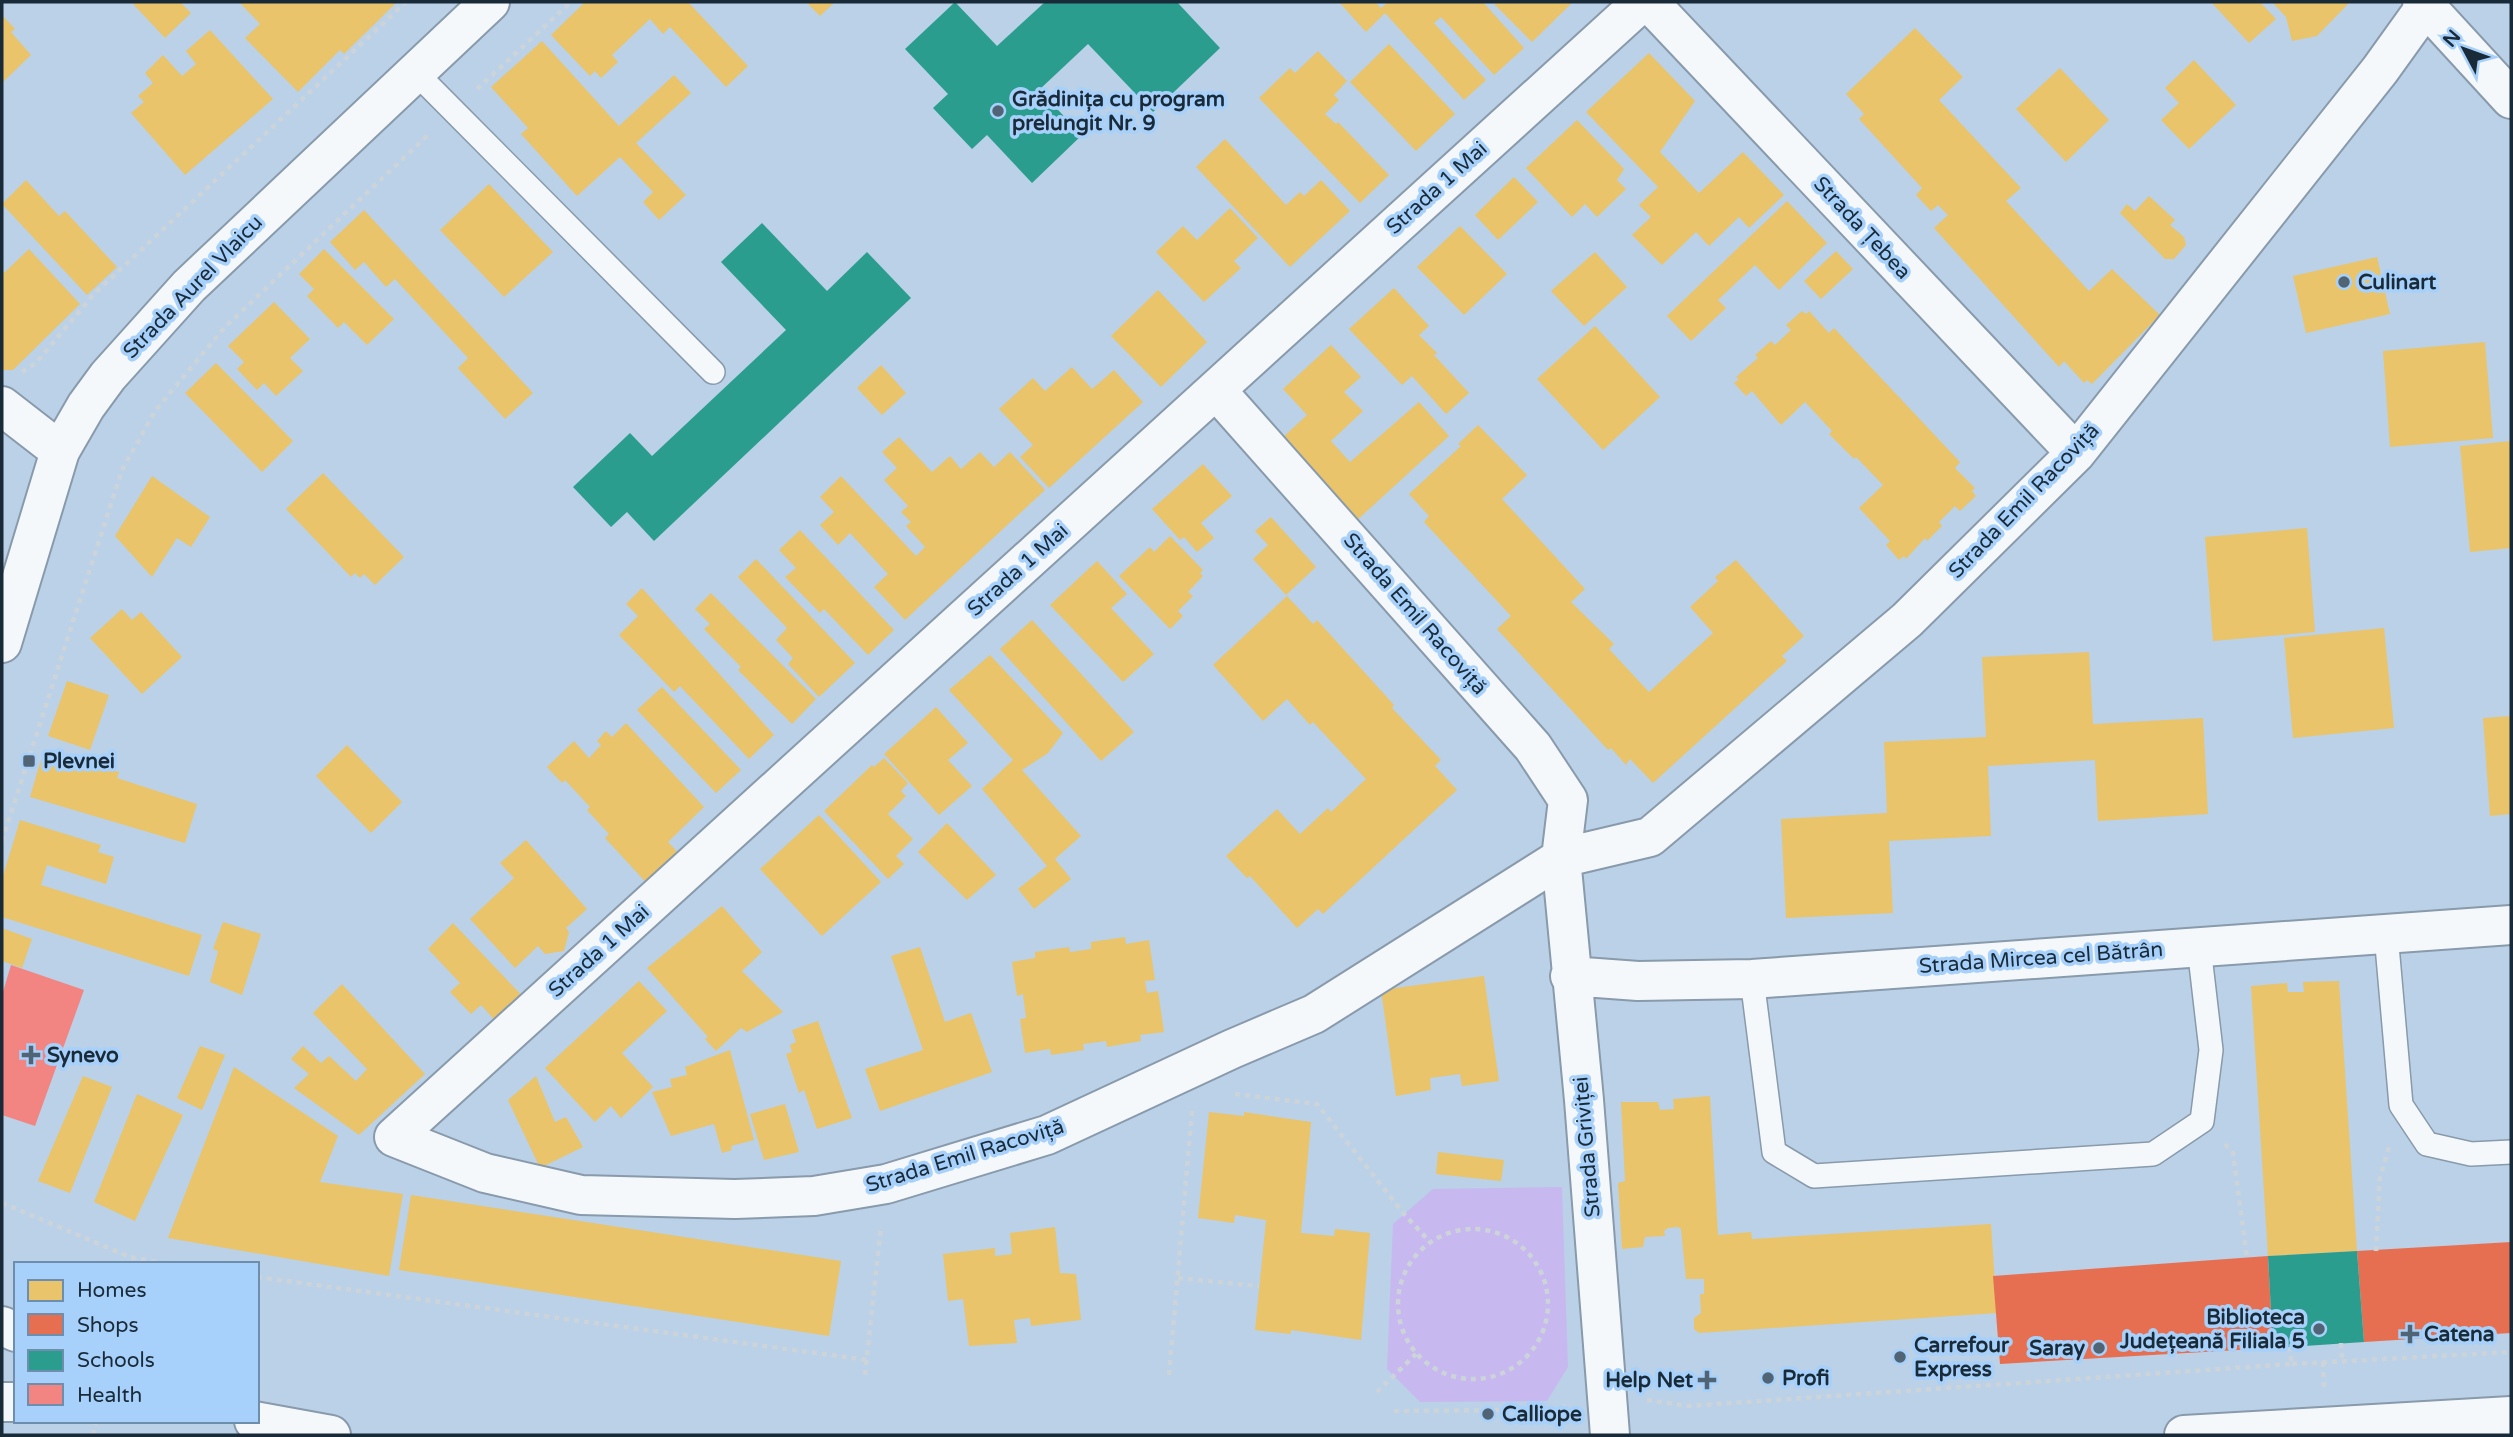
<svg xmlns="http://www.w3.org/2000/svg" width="2513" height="1437" font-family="'Varela Round',sans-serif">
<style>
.green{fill:#c7b9ef}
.homes{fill:#e9c46a}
.shops{fill:#e76f51}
.schools{fill:#2a9d8f}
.health{fill:#f28482}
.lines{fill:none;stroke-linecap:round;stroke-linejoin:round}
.lane-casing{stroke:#889aab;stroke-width:26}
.street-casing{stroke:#889aab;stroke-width:42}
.secondary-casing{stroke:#889aab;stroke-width:42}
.primary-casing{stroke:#889aab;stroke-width:42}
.path{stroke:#ccd4da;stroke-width:4.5;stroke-dasharray:5 5;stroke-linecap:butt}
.lane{stroke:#f5f8fb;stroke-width:23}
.street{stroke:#f5f8fb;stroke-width:38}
.secondary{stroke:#f5f8fb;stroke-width:38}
.primary{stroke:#f5f8fb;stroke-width:38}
.poi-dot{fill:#516476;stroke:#a7d1fa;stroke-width:2.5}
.labels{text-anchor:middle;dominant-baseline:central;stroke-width:7;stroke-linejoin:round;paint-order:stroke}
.poi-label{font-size:21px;font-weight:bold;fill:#192a39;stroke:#a7d1fa;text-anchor:start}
.street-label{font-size:21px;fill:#192a39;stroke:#a7d1fa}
</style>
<rect width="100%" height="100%" fill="#bad1e7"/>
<path class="green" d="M 1562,1187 L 1568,1367 L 1547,1401 L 1420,1402 L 1387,1369 L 1393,1224 L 1433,1189 Z"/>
<path class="homes" d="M 135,2 L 180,2 L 191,13 L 165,38 L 133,4 Z
M 239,2 L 397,2 L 344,54 L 340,50 L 298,92 L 245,38 L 260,24 Z
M 585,2 L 688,2 L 748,66 L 726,87 L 670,27 L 663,34 L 650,19 L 612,55 L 618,62 L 601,78 L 595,71 L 590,76 L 551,35 Z
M 806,2 L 835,2 L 820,16 Z
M 1339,2 L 1375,2 L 1381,8 L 1388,2 L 1483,2 L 1524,48 L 1494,75 L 1441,17 L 1434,23 L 1486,80 L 1464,100 L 1385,13 L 1366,32 Z
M 1497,2 L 1573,2 L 1532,42 L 1494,4 Z
M 2211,2 L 2260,2 L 2276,19 L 2249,43 Z
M 2272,2 L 2350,2 L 2317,36 L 2292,41 L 2286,17 Z
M 2,15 L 15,29 L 11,32 L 31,55 L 2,83 Z
M 1915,28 L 1963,77 L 1939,100 L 2021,188 L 2006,201 L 2089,291 L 2112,269 L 2160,315 L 2092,384 L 2087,380 L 2084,383 L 2064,361 L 2059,367 L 1934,228 L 1948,215 L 1938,205 L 1931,211 L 1916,195 L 1922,188 L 1859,119 L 1864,114 L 1846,94 Z
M 210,30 L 273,99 L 185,175 L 131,113 L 144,102 L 138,96 L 153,83 L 145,73 L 163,55 L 182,76 L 196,64 L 186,51 Z
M 542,41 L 619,126 L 674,75 L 691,93 L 636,143 L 686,195 L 659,220 L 643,202 L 653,192 L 620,157 L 577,196 L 521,134 L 528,128 L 491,87 Z
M 1389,44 L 1455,114 L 1416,151 L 1350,82 Z
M 1318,51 L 1347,81 L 1334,95 L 1339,100 L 1325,114 L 1336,124 L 1338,122 L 1389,175 L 1360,203 L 1259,98 L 1290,68 L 1295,73 Z
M 1649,53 L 1695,101 L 1660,152 L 1699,193 L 1743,152 L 1784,195 L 1749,228 L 1739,217 L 1709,246 L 1696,232 L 1662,265 L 1632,235 L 1651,217 L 1639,205 L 1658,187 L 1586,112 Z
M 2194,60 L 2236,105 L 2189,149 L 2161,120 L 2179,103 L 2165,88 Z
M 2060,68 L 2109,120 L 2066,162 L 2016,109 Z
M 1577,120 L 1624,169 L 1617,180 L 1626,189 L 1597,217 L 1585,204 L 1572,217 L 1526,168 Z
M 1225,139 L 1286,205 L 1300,192 L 1304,196 L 1321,180 L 1350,211 L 1290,267 L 1196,167 Z
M 1514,177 L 1538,202 L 1498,240 L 1475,215 Z
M 26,180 L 59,216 L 65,211 L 117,267 L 87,295 L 2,204 Z
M 489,184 L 553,252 L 504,297 L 440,230 Z
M 2149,196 L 2175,220 L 2170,225 L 2184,237 L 2186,245 L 2174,259 L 2165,259 L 2120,213 L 2127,204 L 2135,211 Z
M 1787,201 L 1827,243 L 1779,290 L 1755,265 L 1718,300 L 1726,308 L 1691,341 L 1667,316 Z
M 1230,208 L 1258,238 L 1234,261 L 1241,268 L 1204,302 L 1156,252 L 1183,226 L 1197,240 Z
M 364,210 L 533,393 L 505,419 L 458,368 L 468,358 L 395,279 L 386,287 L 364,262 L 355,270 L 330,242 Z
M 1460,226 L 1507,274 L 1464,315 L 1417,267 Z
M 29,249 L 80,304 L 13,370 L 2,370 L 2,270 L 4,273 Z
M 324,249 L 394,319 L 367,345 L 344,322 L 338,328 L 307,296 L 314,289 L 299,274 Z
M 1836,251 L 1853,269 L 1821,299 L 1804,281 Z
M 1595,252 L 1627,287 L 1584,326 L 1551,291 Z
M 2377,257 L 2390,314 L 2306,333 L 2293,276 Z
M 1394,288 L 1429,326 L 1419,335 L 1437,353 L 1434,355 L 1469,393 L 1446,414 L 1412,376 L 1402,385 L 1349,329 Z
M 1158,290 L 1207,342 L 1161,387 L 1111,336 Z
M 274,302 L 310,339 L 290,358 L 303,371 L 276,396 L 264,383 L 257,390 L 237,369 L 244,362 L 228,346 Z
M 1802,311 L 1806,314 L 1809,311 L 1829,333 L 1834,328 L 1960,462 L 1955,468 L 1975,488 L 1972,491 L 1976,496 L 1960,511 L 1955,506 L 1939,522 L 1942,526 L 1927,541 L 1925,538 L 1906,559 L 1904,556 L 1899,560 L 1886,545 L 1890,541 L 1859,508 L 1883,485 L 1856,457 L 1854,459 L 1829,434 L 1832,431 L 1805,402 L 1781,425 L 1752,391 L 1746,396 L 1734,383 L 1739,379 L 1736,377 L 1758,358 L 1755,355 L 1771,341 L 1775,345 L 1791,330 L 1786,325 Z
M 1595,326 L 1660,397 L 1603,450 L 1537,379 Z
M 2485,342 L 2493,438 L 2390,447 L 2383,351 Z
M 1331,345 L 1361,377 L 1344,392 L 1363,411 L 1331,441 L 1350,462 L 1419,402 L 1449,436 L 1355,522 L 1280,440 L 1307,415 L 1283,389 Z
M 216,363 L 293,441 L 262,472 L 185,393 Z
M 881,365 L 906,393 L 882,415 L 857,388 Z
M 1072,367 L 1092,389 L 1114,370 L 1143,402 L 1049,488 L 1020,457 L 1033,445 L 999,409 L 1033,378 L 1045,391 Z
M 1478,425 L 1527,475 L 1502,499 L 1585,589 L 1571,602 L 1614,644 L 1609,649 L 1649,692 L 1713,633 L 1690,607 L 1718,581 L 1715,577 L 1736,560 L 1804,636 L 1782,656 L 1787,661 L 1653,783 L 1630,759 L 1626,765 L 1611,748 L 1608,750 L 1497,629 L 1511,616 L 1424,522 L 1429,516 L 1409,494 L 1461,446 L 1458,444 Z
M 899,437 L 932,472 L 950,456 L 961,469 L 980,452 L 994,467 L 1010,452 L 1045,490 L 905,620 L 874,587 L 888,574 L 850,533 L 838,545 L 820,525 L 834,512 L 820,497 L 841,476 L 916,556 L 925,547 L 906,526 L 911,522 L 901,512 L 908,506 L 884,480 L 897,468 L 882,452 Z
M 2511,441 L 2511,548 L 2470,552 L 2460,446 Z
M 1203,464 L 1232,496 L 1201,523 L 1214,538 L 1197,552 L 1184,537 L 1180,540 L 1152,509 Z
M 323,473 L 404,557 L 375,585 L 364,574 L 360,578 L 355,573 L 351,577 L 286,509 Z
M 152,476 L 210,517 L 191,547 L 177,538 L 152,577 L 115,536 Z
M 1271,517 L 1316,567 L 1286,595 L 1253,559 L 1268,545 L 1255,531 Z
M 2307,528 L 2315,632 L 2213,641 L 2205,537 Z
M 800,530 L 894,630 L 868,655 L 824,609 L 820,613 L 785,577 L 796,568 L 779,550 Z
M 1170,536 L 1203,570 L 1200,573 L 1203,576 L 1188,592 L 1193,596 L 1178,611 L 1183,616 L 1170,629 L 1119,576 L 1150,547 L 1154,552 Z
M 756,559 L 855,663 L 819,697 L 788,664 L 793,658 L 776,640 L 787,628 L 738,577 Z
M 1097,561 L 1127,594 L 1111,608 L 1154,654 L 1123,682 L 1050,605 Z
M 642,588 L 774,735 L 749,759 L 680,686 L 674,692 L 619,635 L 638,616 L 626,604 Z
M 711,593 L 816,699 L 792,724 L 738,670 L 741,667 L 704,629 L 710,624 L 695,609 Z
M 1287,596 L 1313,624 L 1317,620 L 1394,705 L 1392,708 L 1441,760 L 1435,766 L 1457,790 L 1323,914 L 1318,909 L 1297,928 L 1250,876 L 1247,878 L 1226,856 L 1277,809 L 1300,834 L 1328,808 L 1331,812 L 1366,779 L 1313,722 L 1310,725 L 1287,699 L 1263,721 L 1213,665 Z
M 122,609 L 132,620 L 141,612 L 182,657 L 142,694 L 90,638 Z
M 1032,620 L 1134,732 L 1101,761 L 1000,649 Z
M 2384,628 L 2394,728 L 2293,738 L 2284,638 Z
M 2089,652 L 2093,724 L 2203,718 L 2208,814 L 2098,821 L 2095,760 L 1988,766 L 1991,836 L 1889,841 L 1893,913 L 1786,918 L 1781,819 L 1887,813 L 1884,742 L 1986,737 L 1982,657 Z
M 990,655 L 1063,733 L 1048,753 L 1022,770 L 1081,836 L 1055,859 L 1071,879 L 1034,909 L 1018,889 L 1047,866 L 982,789 L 1013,760 L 949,690 Z
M 67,681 L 109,695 L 90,750 L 48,736 Z
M 662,687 L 741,770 L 716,793 L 637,710 Z
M 936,707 L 968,743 L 948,760 L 972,786 L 939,815 L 884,754 Z
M 2511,716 L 2511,814 L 2490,816 L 2483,718 Z
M 626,723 L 704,807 L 668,842 L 686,861 L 654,891 L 605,838 L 609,834 L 587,810 L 590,807 L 565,780 L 562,783 L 547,767 L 574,741 L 589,758 L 601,745 L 597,741 L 606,731 L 612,737 Z
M 347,745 L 402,802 L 371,833 L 316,776 Z
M 44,749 L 119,772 L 117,778 L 197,804 L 185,843 L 30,797 Z
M 884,758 L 908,783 L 901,791 L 906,796 L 888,814 L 913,839 L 896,856 L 904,864 L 888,879 L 824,811 L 872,765 L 874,767 Z
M 819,815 L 881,882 L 822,936 L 760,869 Z
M 20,820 L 101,845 L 98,852 L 114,857 L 106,884 L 47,865 L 41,885 L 202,935 L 189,976 L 2,917 L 2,879 Z
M 947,823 L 996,875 L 967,900 L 918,852 Z
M 526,840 L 587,909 L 566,928 L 569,932 L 564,951 L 545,954 L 538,946 L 515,968 L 470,919 L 514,878 L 500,863 Z
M 722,906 L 762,952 L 742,971 L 783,1012 L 747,1032 L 741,1028 L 716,1051 L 705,1039 L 708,1037 L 647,968 Z
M 223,922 L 261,934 L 242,995 L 210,982 L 218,951 L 213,949 Z
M 453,923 L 528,1002 L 501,1027 L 481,1005 L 471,1014 L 450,992 L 460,983 L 428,949 Z
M 2,928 L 32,939 L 22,968 L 2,961 Z
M 1125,937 L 1126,944 L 1149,940 L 1155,980 L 1145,981 L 1147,993 L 1158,991 L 1164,1032 L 1140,1035 L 1141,1041 L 1107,1047 L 1106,1041 L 1083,1044 L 1084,1050 L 1051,1055 L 1050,1049 L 1025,1053 L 1020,1019 L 1026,1018 L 1023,994 L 1017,996 L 1012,962 L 1035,958 L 1035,952 L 1069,947 L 1070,952 L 1091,949 L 1091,942 Z
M 920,947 L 945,1022 L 971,1013 L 992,1072 L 880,1111 L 865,1069 L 923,1050 L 891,956 Z
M 1484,976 L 1499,1081 L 1462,1086 L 1460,1074 L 1430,1078 L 1431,1090 L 1396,1096 L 1381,990 Z
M 639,981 L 667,1011 L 622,1053 L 653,1087 L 621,1118 L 611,1106 L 595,1122 L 545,1068 Z
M 2339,981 L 2357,1251 L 2268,1256 L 2251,986 L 2287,983 L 2288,992 L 2304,992 L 2303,982 Z
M 342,984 L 425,1074 L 359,1135 L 294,1088 L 309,1074 L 291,1059 L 303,1046 L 321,1063 L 329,1056 L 356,1081 L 367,1069 L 313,1013 Z
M 818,1021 L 852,1118 L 817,1129 L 804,1090 L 799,1093 L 786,1054 L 792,1052 L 790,1045 L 796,1042 L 792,1030 Z
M 200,1046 L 225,1055 L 202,1110 L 177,1098 Z
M 730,1050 L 754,1140 L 731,1146 L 732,1150 L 722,1153 L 714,1124 L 671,1136 L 652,1092 L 672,1087 L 670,1079 L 687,1075 L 685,1067 Z
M 234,1067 L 338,1136 L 320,1182 L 403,1194 L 389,1276 L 168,1238 Z
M 83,1076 L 112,1087 L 70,1193 L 38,1181 Z
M 536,1076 L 555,1122 L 566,1117 L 583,1147 L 540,1168 L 508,1100 Z
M 137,1094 L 183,1115 L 135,1221 L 94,1202 Z
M 1710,1096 L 1718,1235 L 1751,1232 L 1752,1239 L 1991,1224 L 1997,1313 L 1699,1333 L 1694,1329 L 1694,1318 L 1701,1313 L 1700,1294 L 1704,1294 L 1704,1279 L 1686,1279 L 1681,1229 L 1678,1227 L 1668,1228 L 1664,1231 L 1665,1236 L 1645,1237 L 1643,1247 L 1622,1249 L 1618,1183 L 1625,1181 L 1621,1102 L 1658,1102 L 1660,1110 L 1674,1109 L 1673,1099 Z
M 785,1104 L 799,1152 L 764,1160 L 750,1114 Z
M 1209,1112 L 1244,1116 L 1244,1112 L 1311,1122 L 1301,1233 L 1334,1236 L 1335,1229 L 1370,1233 L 1361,1340 L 1291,1330 L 1291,1334 L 1255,1330 L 1266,1220 L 1235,1215 L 1234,1223 L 1198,1218 Z
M 1438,1152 L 1504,1160 L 1501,1181 L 1436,1174 Z
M 411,1195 L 841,1261 L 829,1336 L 399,1270 Z
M 1055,1227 L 1060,1273 L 1076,1274 L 1081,1320 L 1031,1326 L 1030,1318 L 1014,1320 L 1017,1343 L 969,1346 L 963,1299 L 948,1301 L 943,1254 L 995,1248 L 995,1256 L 1012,1254 L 1010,1233 Z"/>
<path class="shops" d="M 2511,1242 L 2511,1333 L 2364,1342 L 2357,1251 Z
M 2268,1256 L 2273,1348 L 2000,1364 L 1993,1276 Z"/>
<path class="schools" d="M 955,2 L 997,46 L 1045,2 L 1177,2 L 1220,48 L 1153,112 L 1088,44 L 1039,90 L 1082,135 L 1032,183 L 987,135 L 972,149 L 933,108 L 948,94 L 905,49 Z
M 762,223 L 827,291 L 867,252 L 911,298 L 654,541 L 627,512 L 611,527 L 573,487 L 630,433 L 652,456 L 786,330 L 721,262 Z
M 2357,1251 L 2364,1342 L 2273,1348 L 2268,1256 Z"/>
<path class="health" d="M 11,965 L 84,990 L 35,1126 L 2,1115 L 2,995 Z"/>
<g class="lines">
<g class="lane-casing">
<path id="lane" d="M 415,72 L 713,372
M 2386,934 L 2401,1105 L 2427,1144 L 2471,1154 L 2511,1152
M 1752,979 L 1774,1152 L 1814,1176 L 2153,1154 L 2202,1121 L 2211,1050 L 2199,947"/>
</g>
<g class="street-casing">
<path id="street" d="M 1642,2 L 394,1137 L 485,1173 L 581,1195 L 735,1199 L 814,1196 L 886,1184 L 1047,1135 L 1232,1049 L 1314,1014 L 1561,858 L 1650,837 L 1907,620 L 2076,453 L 2380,70 L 2426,6
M 1649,2 L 2076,453
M 2422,2 L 2511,99
M 1216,390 L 1533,747 L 1568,800 L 1561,858 L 1584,1100 L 1610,1435
M 2,406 L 60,451
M 1570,976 L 1638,981 L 1752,979 L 2511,925"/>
</g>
<g class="secondary-casing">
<path id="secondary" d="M 2,643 L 60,451 L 86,406 L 108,376 L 189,286 L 490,2"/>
</g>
<g class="primary-casing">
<path id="primary" d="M 2,1326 L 16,1332
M 2,1402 L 16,1402
M 254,1421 L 331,1435
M 2184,1435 L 2511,1416"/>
</g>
<path class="path" d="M 477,89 L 571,2
M 22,372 L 36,363 L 95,293 L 406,2
M 2,841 L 122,470 L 155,411 L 224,328 L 430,133
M 1235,1094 L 1317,1104 L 1404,1214 L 1430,1242
M 2225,1144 L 2233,1153 L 2247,1258
M 2,1203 L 130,1257 L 169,1264
M1398 1304a75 75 0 1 1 150 0a75 75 0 1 1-150 0Z
M 2376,1251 L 2380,1177 L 2389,1147
M 257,1277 L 867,1360
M 1178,1278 L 1259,1286
M 2341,1343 L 2342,1361
M 2323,1362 L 2324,1389
M 2292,1364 L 2511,1352
M 865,1375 L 881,1226
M 1169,1375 L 1192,1111
M 1377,1392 L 1416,1354
M 1647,1400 L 1689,1406 L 2292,1364 L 2290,1347
M 1394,1411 L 1552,1410 L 1566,1406
M 93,1435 L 96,1421"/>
<use href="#lane" class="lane"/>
<use href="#street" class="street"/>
<use href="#secondary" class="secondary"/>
<use href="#primary" class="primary"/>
</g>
<g class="poi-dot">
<circle cx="998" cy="111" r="7"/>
<circle cx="2344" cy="282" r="7"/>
<rect x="22" y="754" width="14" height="14" rx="3.5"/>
<path d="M27.5 1044.5h7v7h7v7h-7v7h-7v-7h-7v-7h7z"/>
<circle cx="2319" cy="1329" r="7"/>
<path d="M2406.5 1323.5h7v7h7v7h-7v7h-7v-7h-7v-7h7z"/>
<circle cx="2099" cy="1348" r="7"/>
<circle cx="1900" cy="1357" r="7"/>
<circle cx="1768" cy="1378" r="7"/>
<path d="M1703.5 1369.5h7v7h7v7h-7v7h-7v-7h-7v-7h7z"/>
<circle cx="1488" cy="1414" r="7"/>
</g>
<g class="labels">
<g class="poi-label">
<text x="1012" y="99">Grădinița cu program<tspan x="1012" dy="24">prelungit Nr. 9</tspan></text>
<text x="2358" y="282">Culinart</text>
<text x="43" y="761">Plevnei</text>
<text x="47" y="1055">Synevo</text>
<text x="2305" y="1317" text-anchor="end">Biblioteca<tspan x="2305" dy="24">Județeană Filiala 5</tspan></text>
<text x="2424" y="1334">Catena</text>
<text x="1914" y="1345">Carrefour<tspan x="1914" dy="24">Express</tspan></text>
<text x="2085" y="1348" text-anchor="end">Saray</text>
<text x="1782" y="1378">Profi</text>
<text x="1693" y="1380" text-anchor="end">Help Net</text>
<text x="1502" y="1414">Calliope</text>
</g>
<g class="street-label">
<text transform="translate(1437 188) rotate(-42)">Strada 1 Mai</text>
<text transform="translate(1862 228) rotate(47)">Strada Țebea</text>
<text transform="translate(193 287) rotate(-46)">Strada Aurel Vlaicu</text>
<text transform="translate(2024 501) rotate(-46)">Strada Emil Racoviță</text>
<text transform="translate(1018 570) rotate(-42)">Strada 1 Mai</text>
<text transform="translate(1415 614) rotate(49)">Strada Emil Racoviță</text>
<text transform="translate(599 951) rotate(-42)">Strada 1 Mai</text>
<text transform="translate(2041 958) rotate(-4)">Strada Mircea cel Bătrân</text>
<text transform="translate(1587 1147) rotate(-95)">Strada Griviței</text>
<text transform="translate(965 1156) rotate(-17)">Strada Emil Racoviță</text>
</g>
</g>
<rect width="2513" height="1437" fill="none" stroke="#192a39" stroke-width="7"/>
<rect x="14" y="1262" width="245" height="161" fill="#a7d1fa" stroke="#6e8ead" stroke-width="2"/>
<rect x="28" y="1280" width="35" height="21" fill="#e9c46a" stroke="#6e8ead" stroke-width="2"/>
<text x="77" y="1297" font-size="21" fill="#192a39">Homes</text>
<rect x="28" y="1314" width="35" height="21" fill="#e76f51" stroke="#6e8ead" stroke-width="2"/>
<text x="77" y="1332" font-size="21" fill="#192a39">Shops</text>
<rect x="28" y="1350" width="35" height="21" fill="#2a9d8f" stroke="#6e8ead" stroke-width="2"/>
<text x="77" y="1367" font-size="21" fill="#192a39">Schools</text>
<rect x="28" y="1384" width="35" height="21" fill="#f28482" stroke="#6e8ead" stroke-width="2"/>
<text x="77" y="1402" font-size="21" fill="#192a39">Health</text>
<g transform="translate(2464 49) rotate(311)" stroke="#a7d1fa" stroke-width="5" paint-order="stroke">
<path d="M0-5L12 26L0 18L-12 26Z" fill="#192a39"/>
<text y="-10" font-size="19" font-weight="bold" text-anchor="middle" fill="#192a39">N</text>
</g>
</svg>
